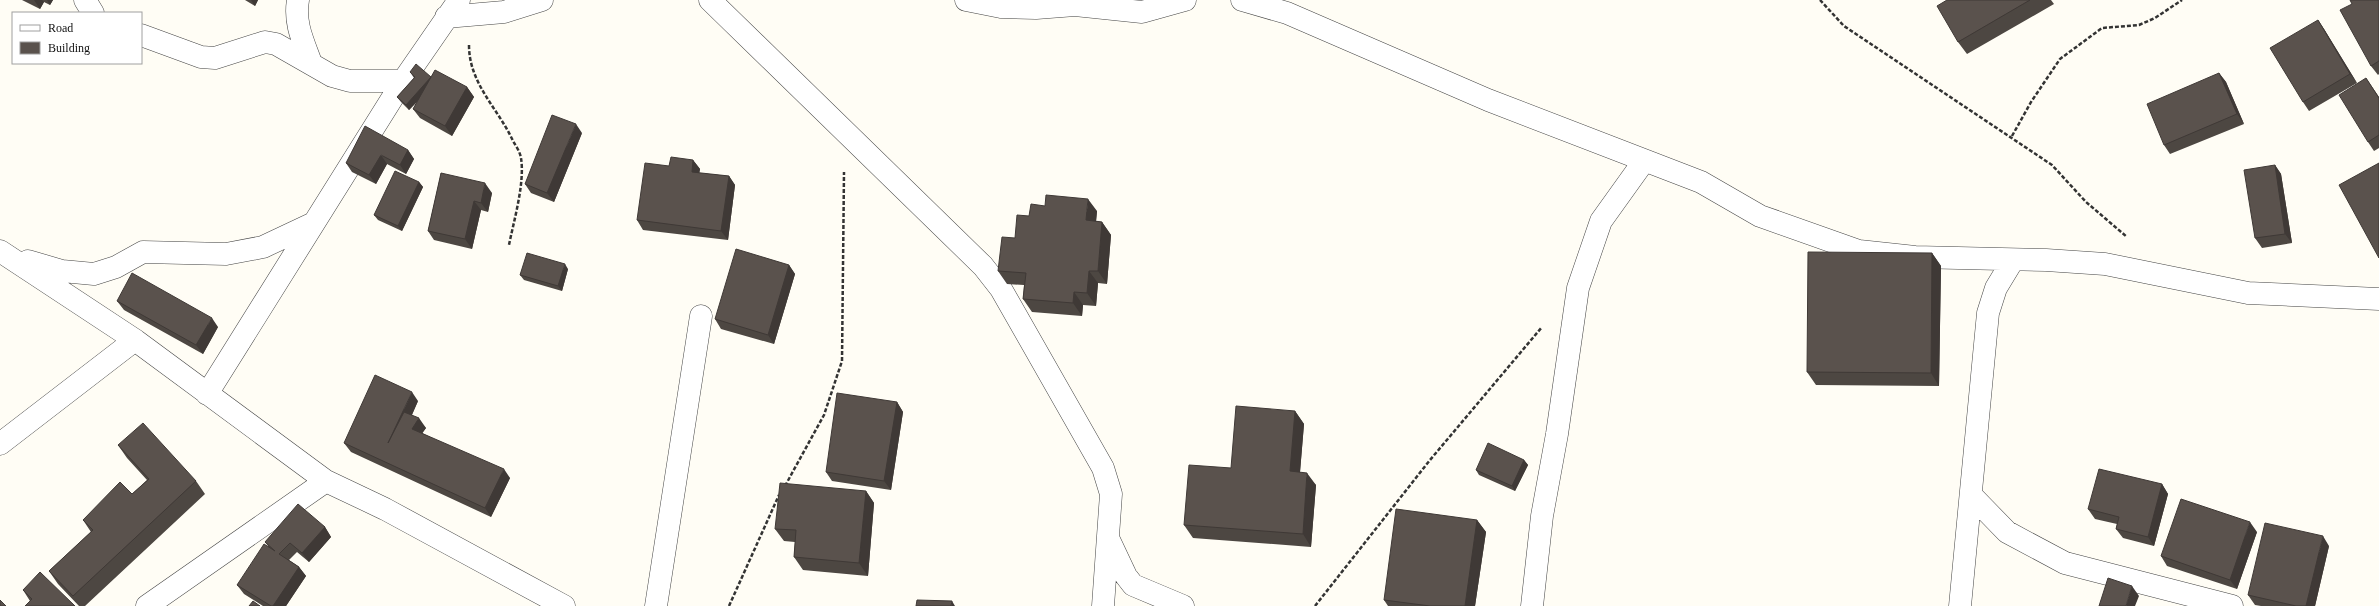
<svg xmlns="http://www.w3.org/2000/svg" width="2379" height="606" font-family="Georgia,serif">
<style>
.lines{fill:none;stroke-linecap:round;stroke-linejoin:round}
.minor-casing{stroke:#444;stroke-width:23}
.path{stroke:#333;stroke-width:2.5;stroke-dasharray:4 2;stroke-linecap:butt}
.minor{stroke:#fff;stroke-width:22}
.wall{fill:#4d4742}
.shaded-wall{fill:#3f3936}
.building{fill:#5a524d;stroke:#3f3936}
</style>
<rect width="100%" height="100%" fill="#fffdf5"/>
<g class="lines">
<g class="minor-casing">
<path id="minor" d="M 85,0 L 93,13
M 298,0 C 294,23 303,41 311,63
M 710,0 L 983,266 L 1001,289 L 1103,468 L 1111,494 L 1103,606
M 966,0 L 1001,7 L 1036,8 L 1075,5 L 1142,12 L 1185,0
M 1242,0 L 1287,13 L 1488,100 L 1701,182 L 1760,216 L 1859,251 L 1915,257 L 2046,260 L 2105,264 L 2248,293 L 2379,299
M 446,17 L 504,12 L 542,0
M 141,35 L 201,57 L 215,58 L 265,42 L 276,44 L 332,76 L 350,81 L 403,81
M 0,251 L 135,340 L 326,481 L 385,509 L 564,606
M 28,261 L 62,271 L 94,274 L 116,267 L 143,252 L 226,254 L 263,247 L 314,223
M 207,394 L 403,81 L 459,0
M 0,444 L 135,340
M 1971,495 L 2007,532 L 2065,563 L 2232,606
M 1109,540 L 1126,576 L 1133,585 L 1183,606
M 147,606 L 326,481
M 656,606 L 701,316
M 1532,606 L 1542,516 L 1557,434 L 1578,288 L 1601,221 L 1644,161
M 1960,606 L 1988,313 L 1996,288 L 2013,260"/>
</g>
<path class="path" d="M 1820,0 L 1844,26 L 2052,165 L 2086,202 L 2127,237
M 469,45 C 469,84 498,108 513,141 C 516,146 520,152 521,158 C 525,183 514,220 509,245
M 2012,136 L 2031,102 L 2060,59 L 2102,28 L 2139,25 L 2155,18 L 2182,0
M 785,486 L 824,415 L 842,361 L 844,172
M 729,606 L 779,495
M 1315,606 L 1430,460 L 1542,327"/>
<use href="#minor" class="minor"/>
</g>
<path class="wall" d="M 22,0 L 53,0 L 50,5 L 44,2 L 40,9 Z
M 245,0 L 258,0 L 255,6 Z
M 1947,0 L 2051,0 L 2054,4 L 1967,54 L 1958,42 Z
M 2379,0 L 2379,74 L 2378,75 L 2371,66 L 2352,4 Z
M 2318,20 L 2324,29 L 2357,83 L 2309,111 L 2303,102 Z
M 410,72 L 467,87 L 474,97 L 452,136 L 420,118 L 413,109 L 418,101 L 409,110 L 401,102 L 397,97 L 414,78 Z
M 2219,73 L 2226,82 L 2244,124 L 2170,154 L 2164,145 Z
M 2366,78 L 2379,97 L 2379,148 L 2374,151 L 2368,142 Z
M 582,133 L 554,202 L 531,193 L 525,184 Z
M 408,150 L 414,159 L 406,174 L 387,164 L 376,184 L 352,172 L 346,163 Z
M 693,160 L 700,169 L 699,173 L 729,176 L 735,185 L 728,240 L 643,230 L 637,220 L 669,166 Z
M 2275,165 L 2281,174 L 2292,243 L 2262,248 L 2255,238 Z
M 441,173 L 492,193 L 488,212 L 481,210 L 472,249 L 434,240 L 428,231 Z
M 419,182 L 423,187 L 402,231 L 378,220 L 374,215 Z
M 1097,211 L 1096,221 L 1102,222 L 1111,235 L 1107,284 L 1098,283 L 1096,306 L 1083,305 L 1082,316 L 1032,312 L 1023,299 L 1024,285 L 1007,284 L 998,271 L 1015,238 L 1029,216 Z
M 1932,253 L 1941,266 L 1939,386 L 1816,385 L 1807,372 Z
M 789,265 L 795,274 L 774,344 L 721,329 L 715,319 Z
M 568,269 L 562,291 L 524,280 L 520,275 Z
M 117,301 L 218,327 L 203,354 L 124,310 Z
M 418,401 L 412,415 L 426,428 L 422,433 L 510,478 L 491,517 L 351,452 L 344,443 Z
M 897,402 L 903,412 L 891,490 L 832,481 L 826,472 Z
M 1295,411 L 1304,424 L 1300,472 L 1316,485 L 1311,547 L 1193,538 L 1184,525 L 1231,468 Z
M 118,445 L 196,481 L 205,494 L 85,606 L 79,606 L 58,584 L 49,571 L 91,532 L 83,520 L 132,494 L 147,480 L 127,458 Z
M 1524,460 L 1528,465 L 1515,491 L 1479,475 L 1476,470 Z
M 2162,484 L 2168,494 L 2154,546 L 2123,538 L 2116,529 L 2117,524 L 2095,519 L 2088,509 Z
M 866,491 L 874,503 L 868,576 L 803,570 L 794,557 L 795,542 L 784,541 L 775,529 Z
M 1477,520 L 1486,532 L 1475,606 L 1388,606 L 1384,600 Z
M 325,527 L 331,537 L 309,562 L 297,552 L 289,560 L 299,567 L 306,576 L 286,606 L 263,606 L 244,594 L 237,585 L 268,546 L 265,542 Z
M 2257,532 L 2237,589 L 2167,566 L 2161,556 Z
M 2329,546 L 2315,606 L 2261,606 L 2255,605 L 2248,595 Z
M 23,590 L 75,606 L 30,601 Z"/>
<path class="shaded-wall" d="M 34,0 L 42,0 L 44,2 L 40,9 Z
M 47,0 L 53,0 L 50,5 Z
M 251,0 L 258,0 L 255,6 Z
M 2318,20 L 2324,29 L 2357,83 L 2350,74 Z
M 2219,73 L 2226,82 L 2244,124 L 2237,114 Z
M 431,77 L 435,82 L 409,110 L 406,105 Z
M 467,87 L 474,97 L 452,136 L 445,126 Z
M 576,124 L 582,133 L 554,202 L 547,193 Z
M 408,150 L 414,159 L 406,174 L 400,165 Z
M 381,155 L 387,164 L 376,184 L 369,175 Z
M 693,160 L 700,169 L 698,181 L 692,172 Z
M 2275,165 L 2281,174 L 2292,243 L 2285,234 Z
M 729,176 L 735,185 L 728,240 L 721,231 Z
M 419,182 L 423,187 L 402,231 L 398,226 Z
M 485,183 L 492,193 L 488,212 L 481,203 Z
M 1088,199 L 1097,211 L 1095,233 L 1086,220 Z
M 474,201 L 481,210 L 472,249 L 465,239 Z
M 1102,222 L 1111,235 L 1107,284 L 1098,271 Z
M 1932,253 L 1941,266 L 1939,386 L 1931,373 Z
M 565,264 L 568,269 L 562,291 L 558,286 Z
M 789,265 L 795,274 L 774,344 L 768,335 Z
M 1089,271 L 1098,283 L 1096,306 L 1087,293 Z
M 1074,292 L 1083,305 L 1082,316 L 1073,303 Z
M 212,318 L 218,327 L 203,354 L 196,345 Z
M 412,392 L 418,401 L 395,452 L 388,443 Z
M 897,402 L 903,412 L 891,490 L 884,481 Z
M 1295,411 L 1304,424 L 1299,484 L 1290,471 Z
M 419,418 L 426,428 L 419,438 L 412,429 Z
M 1524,460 L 1528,465 L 1515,491 L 1512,486 Z
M 504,469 L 510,478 L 491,517 L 485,508 Z
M 1307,473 L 1316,485 L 1311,547 L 1303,534 Z
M 2162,484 L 2168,494 L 2154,546 L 2148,537 Z
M 866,491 L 874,503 L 868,576 L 859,563 Z
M 1477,520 L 1486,532 L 1475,606 L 1465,606 Z
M 2250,522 L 2257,532 L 2237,589 L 2230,580 Z
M 325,527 L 331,537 L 309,562 L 302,553 Z
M 2323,536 L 2329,546 L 2315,606 L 2306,606 Z
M 299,567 L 306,576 L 286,606 L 273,606 Z
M 2132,586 L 2139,596 L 2135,606 L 2126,606 Z
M 952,601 L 955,606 L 951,606 Z"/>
<path class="building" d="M 1947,0 L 2030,0 L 1958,42 L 1937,6 Z
M 2350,0 L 2379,0 L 2379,61 L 2371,66 L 2340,10 L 2352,4 Z
M 2318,20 L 2350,74 L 2303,102 L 2270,48 Z
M 416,64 L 431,77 L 406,105 L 397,97 L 415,77 L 410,72 Z
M 435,70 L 467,87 L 445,126 L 413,109 Z
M 2219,73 L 2237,114 L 2164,145 L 2147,104 Z
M 2366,78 L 2379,98 L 2379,135 L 2368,142 L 2339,95 Z
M 552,115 L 576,124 L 547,193 L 525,184 Z
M 365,126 L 408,150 L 400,165 L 381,155 L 369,175 L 346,163 Z
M 671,157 L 693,160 L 692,172 L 729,176 L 721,231 L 637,220 L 645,163 L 669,166 Z
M 2379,163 L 2379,258 L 2339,185 Z
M 2275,165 L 2285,234 L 2255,238 L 2244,170 Z
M 395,171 L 419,182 L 398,226 L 374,215 Z
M 441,173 L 485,183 L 481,203 L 474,201 L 465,239 L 428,231 Z
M 1046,195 L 1088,199 L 1086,220 L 1102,222 L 1098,271 L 1089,271 L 1087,293 L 1074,292 L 1073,303 L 1023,299 L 1026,273 L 998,271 L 1002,237 L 1015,238 L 1017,215 L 1029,216 L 1031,204 L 1045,206 Z
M 736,249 L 789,265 L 768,335 L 715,319 Z
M 1808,252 L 1932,253 L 1931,373 L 1807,372 Z
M 527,253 L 565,264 L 558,286 L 520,275 Z
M 132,273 L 212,318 L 196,345 L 117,301 Z
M 375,375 L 412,392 L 388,443 L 404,412 L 419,418 L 412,429 L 504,469 L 485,508 L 344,443 Z
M 837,393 L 897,402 L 884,481 L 826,472 Z
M 1236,406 L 1295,411 L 1290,471 L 1307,473 L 1303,534 L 1184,525 L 1189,465 L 1231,468 Z
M 143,423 L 196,481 L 73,596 L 49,571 L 93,530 L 83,520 L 120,482 L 132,494 L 149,479 L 118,445 Z
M 1488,443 L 1524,460 L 1512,486 L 1476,470 Z
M 2099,469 L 2162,484 L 2148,537 L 2116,529 L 2119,517 L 2088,509 Z
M 780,483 L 866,491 L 859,563 L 794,557 L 796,530 L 775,529 Z
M 2181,499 L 2250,522 L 2230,580 L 2161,556 Z
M 298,504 L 325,527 L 302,553 L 290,543 L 279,554 L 299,567 L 273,606 L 271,606 L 237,585 L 264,544 L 275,551 L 265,542 Z
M 1396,509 L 1477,520 L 1465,606 L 1430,606 L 1384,600 Z
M 2265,523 L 2323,536 L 2306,606 L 2296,606 L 2248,595 Z
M 40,572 L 75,606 L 25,606 L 32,599 L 23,590 Z
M 2108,578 L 2132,586 L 2126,606 L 2099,606 Z
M 0,600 L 6,606 L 0,606 Z
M 917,600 L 952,601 L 951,606 L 916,606 Z
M 253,601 L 260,606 L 249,606 Z"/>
<rect x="12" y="12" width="130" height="52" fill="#ffffff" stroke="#a0a0a0"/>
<rect x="20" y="25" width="20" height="6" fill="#ffffff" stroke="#a0a0a0"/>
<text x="48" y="32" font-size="12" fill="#111111">Road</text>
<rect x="20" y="42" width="20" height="12" fill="#5a524d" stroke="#a0a0a0"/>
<text x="48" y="52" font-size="12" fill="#111111">Building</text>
</svg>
